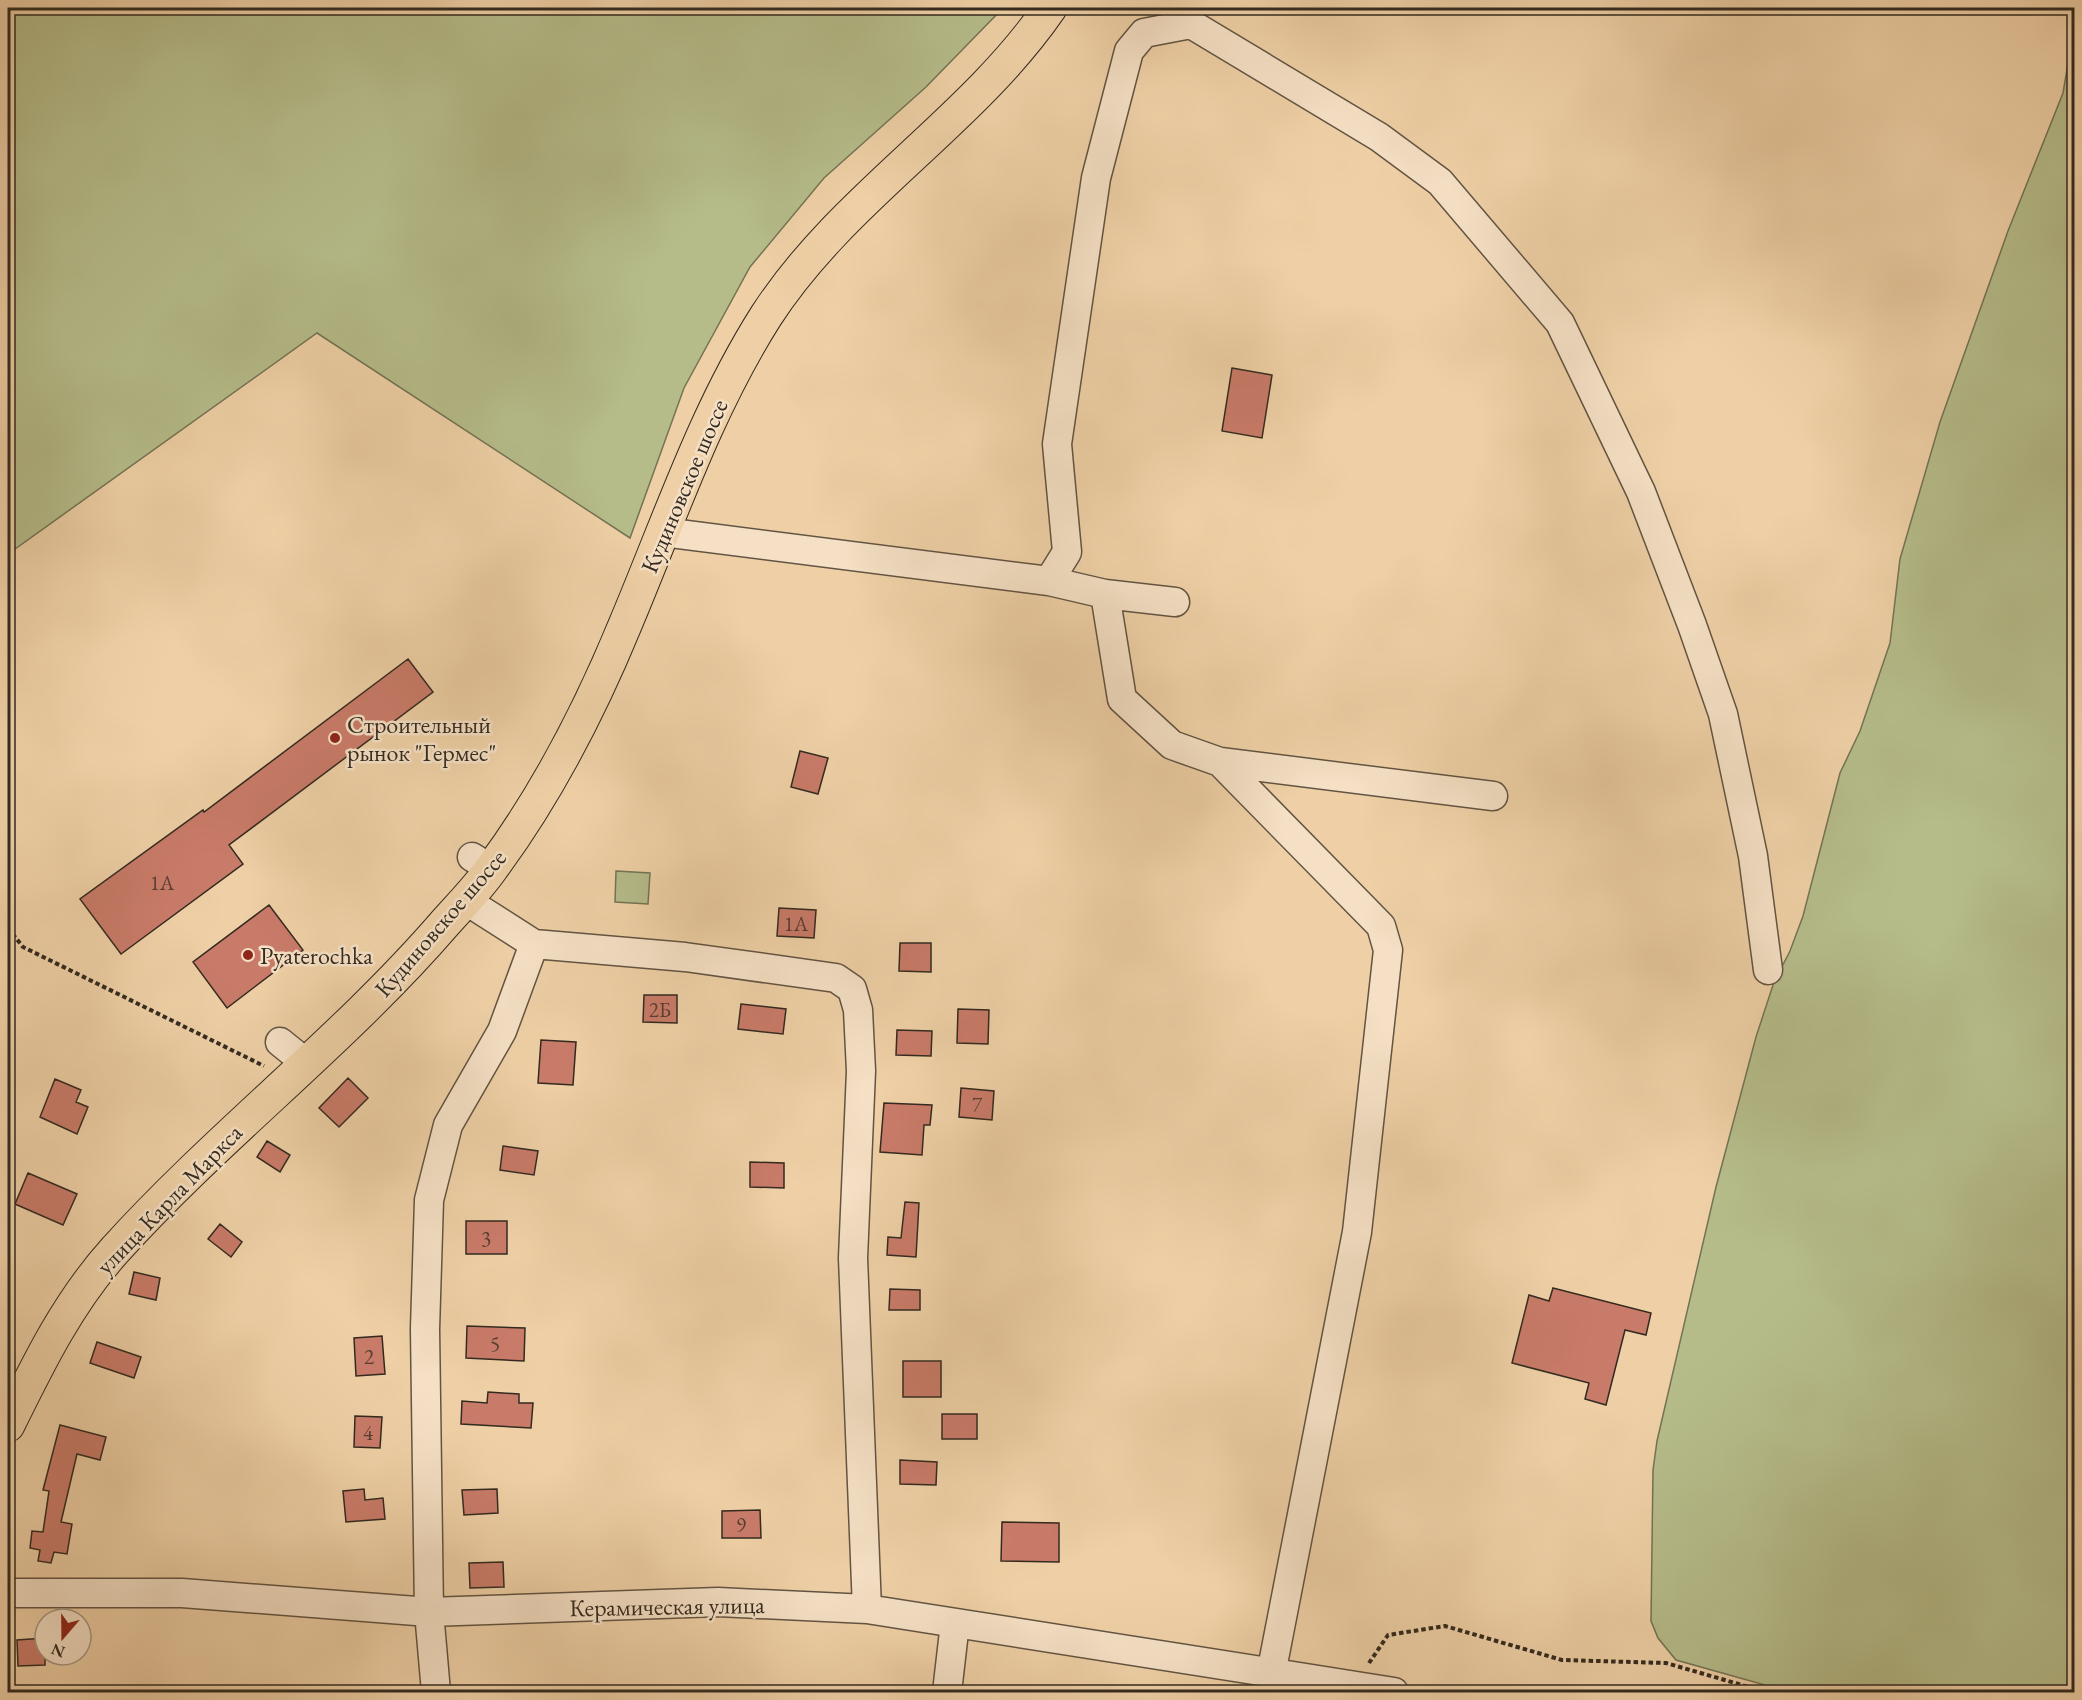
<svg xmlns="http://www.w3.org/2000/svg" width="2082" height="1700" font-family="'EB Garamond',serif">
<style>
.green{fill:#b5bc8a;stroke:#747355;stroke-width:1.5}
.building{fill:#c97b69;stroke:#332a20;stroke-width:1.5}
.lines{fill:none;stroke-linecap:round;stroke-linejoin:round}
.minor-casing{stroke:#625442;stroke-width:31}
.major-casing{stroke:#332a20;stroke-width:35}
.path{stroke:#332a20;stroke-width:4;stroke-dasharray:4.5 3;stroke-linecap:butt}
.minor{stroke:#f5e0c5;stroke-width:28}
.major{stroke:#efd0a6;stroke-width:33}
.poi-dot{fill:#8f2418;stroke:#f5e0c5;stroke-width:2}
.labels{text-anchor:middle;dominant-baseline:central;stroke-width:5;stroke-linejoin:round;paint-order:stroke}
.number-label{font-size:21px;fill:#583e32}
.street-label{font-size:24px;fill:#332a20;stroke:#f5e0c5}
.poi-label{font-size:24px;fill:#332a20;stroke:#f5e0c5;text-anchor:start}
</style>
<rect width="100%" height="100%" fill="#efd0a6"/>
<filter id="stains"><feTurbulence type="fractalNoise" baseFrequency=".00333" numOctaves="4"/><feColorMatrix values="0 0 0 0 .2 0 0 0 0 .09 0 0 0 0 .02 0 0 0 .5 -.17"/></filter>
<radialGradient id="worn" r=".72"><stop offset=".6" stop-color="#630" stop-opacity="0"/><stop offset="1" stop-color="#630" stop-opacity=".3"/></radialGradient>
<path class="green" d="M 8,8 L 1003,8 L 926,87 L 824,178 L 750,267 L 684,388 L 630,538 L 317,333 L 8,554 Z
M 2074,28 L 2074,1692 L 1790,1692 L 1676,1660 L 1658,1638 L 1651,1621 L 1653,1470 L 1657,1441 L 1716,1187 L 1756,1037 L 1774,982 L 1790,951 L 1803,916 L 1840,773 L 1860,731 L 1890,643 L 1900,559 L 1940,422 L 2008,231 L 2063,93 Z
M 616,871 L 650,873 L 648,904 L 615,902 Z"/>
<path class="building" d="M 1232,368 L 1272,375 L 1262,438 L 1222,431 Z
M 408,659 L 433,692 L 229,845 L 243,864 L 121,954 L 80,899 L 203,810 L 204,812 Z
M 800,751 L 828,758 L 818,794 L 791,787 Z
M 269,905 L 303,950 L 227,1008 L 193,962 Z
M 779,908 L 816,910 L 814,938 L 777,936 Z
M 900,943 L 931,943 L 931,972 L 899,971 Z
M 644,995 L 677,995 L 677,1023 L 643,1022 Z
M 741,1004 L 786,1009 L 783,1034 L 738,1029 Z
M 958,1009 L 989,1010 L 988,1044 L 957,1043 Z
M 897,1030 L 932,1031 L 931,1056 L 896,1055 Z
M 541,1040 L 576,1042 L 573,1085 L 538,1083 Z
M 348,1078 L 368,1098 L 339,1127 L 319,1108 Z
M 55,1079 L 81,1090 L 76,1102 L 88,1107 L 77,1134 L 40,1117 Z
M 961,1088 L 994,1091 L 992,1120 L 959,1117 Z
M 884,1103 L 932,1105 L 930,1125 L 924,1125 L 922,1155 L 880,1152 Z
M 267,1141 L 290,1155 L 280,1172 L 257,1157 Z
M 503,1146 L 538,1151 L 534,1175 L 500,1170 Z
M 750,1162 L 784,1163 L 784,1188 L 750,1187 Z
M 28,1173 L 77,1194 L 63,1225 L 15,1204 Z
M 905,1202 L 919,1203 L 916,1257 L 887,1255 L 888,1237 L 901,1238 Z
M 466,1221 L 507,1221 L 507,1254 L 466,1254 Z
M 220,1224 L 242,1242 L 231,1257 L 208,1239 Z
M 134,1272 L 160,1278 L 156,1300 L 129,1294 Z
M 1553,1288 L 1651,1313 L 1646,1335 L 1625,1330 L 1606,1405 L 1585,1399 L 1589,1383 L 1512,1363 L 1529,1295 L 1549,1301 Z
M 890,1289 L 920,1290 L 920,1310 L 889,1310 Z
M 467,1326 L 525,1328 L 524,1361 L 466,1358 Z
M 382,1336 L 385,1374 L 356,1376 L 354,1338 Z
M 97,1342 L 141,1357 L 134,1378 L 90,1363 Z
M 903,1361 L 941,1361 L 941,1397 L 903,1397 Z
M 488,1392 L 519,1394 L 519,1403 L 533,1403 L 531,1428 L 461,1424 L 462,1401 L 487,1403 Z
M 942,1414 L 977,1414 L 977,1439 L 942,1439 Z
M 355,1416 L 382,1417 L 380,1448 L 354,1447 Z
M 60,1425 L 106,1437 L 100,1460 L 77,1454 L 61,1522 L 72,1524 L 67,1554 L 54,1552 L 51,1563 L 38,1561 L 40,1550 L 30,1548 L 32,1531 L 43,1532 L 49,1491 L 43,1490 Z
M 900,1460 L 937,1462 L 936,1485 L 900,1484 Z
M 364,1489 L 365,1500 L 383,1498 L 385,1519 L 346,1522 L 343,1491 Z
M 497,1489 L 498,1513 L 464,1515 L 462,1490 Z
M 760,1510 L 761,1538 L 722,1538 L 722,1511 Z
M 1002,1522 L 1059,1523 L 1059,1562 L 1001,1561 Z
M 503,1562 L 504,1587 L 470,1588 L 469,1563 Z
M 45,1638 L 45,1665 L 18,1666 L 17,1640 Z"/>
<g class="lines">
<g class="minor-casing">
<path id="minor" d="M 663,532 L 1049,581 L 1105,594 L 1122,699 L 1172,745 L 1220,762 L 1381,926 L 1388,950 L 1357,1232 L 1271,1674
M 1049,581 L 1067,552 L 1057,444 L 1096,178 L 1129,51 L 1144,33 L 1191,24 L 1379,137 L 1440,182 L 1560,323 L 1641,492 L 1692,625 L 1723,714 L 1753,856 L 1768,970
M 1105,594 L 1175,602
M 1220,762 L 1493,796
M 472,857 L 491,869
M 465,900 L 534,944 L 685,957 L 836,978 L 852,989 L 858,1010 L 861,1071 L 853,1258 L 867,1609
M 280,1042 L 306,1063
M 8,1593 L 182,1593 L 429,1612 L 718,1602 L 867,1609 L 1394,1692
M 436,1692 L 429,1612 L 425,1329 L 429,1200 L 448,1125 L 502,1031 L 534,944
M 947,1692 L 955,1623"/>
</g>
<g class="major-casing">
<path id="major" d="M 8,1425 C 38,1364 68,1302 115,1250 C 219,1135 344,1040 445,923 C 461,905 478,888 492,868 C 546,795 590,710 625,625 C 669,521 705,412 766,316 C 843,197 970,124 1050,8"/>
</g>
<path class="path" d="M 8,928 L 23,947 L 264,1066
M 1369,1663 L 1388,1635 L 1445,1626 L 1562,1660 L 1666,1663 L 1766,1692"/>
<use href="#minor" class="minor"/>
<use href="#major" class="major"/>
</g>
<g class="poi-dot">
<circle cx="335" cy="738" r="6"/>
<circle cx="248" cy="955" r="6"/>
</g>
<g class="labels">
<g class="number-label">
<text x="162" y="882">1А</text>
<text x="796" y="923">1А</text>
<text x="660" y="1009">2Б</text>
<text x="977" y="1104">7</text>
<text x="486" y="1238">3</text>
<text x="495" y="1343">5</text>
<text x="369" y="1356">2</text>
<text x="368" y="1432">4</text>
<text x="741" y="1524">9</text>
</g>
<g class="street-label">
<text transform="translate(684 486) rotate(-67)">Кудиновское шоссе</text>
<text transform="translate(440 923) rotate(-49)">Кудиновское шоссе</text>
<text transform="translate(169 1199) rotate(-46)">улица Карла Маркса</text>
<text transform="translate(667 1606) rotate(-1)">Керамическая улица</text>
</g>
<g class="poi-label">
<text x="347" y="724">Строительный<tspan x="347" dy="28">рынок "Гермес"</tspan></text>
<text x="260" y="955">Pyaterochka</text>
</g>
</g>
<rect width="2082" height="1700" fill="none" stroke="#efd0a6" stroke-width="30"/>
<rect x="9" y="9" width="2064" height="1682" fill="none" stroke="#332a20" stroke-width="3"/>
<rect x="15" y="15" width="2052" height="1670" fill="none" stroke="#332a20" stroke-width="1.5"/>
<g transform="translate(63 1637) rotate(200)"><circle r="28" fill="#f5e0c5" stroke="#a79783" stroke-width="1.5"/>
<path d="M0-4.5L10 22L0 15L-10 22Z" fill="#8f2418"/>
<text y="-9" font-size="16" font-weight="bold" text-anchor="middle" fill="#332a20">N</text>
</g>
<rect width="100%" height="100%" filter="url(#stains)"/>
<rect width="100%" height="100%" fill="url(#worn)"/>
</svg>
